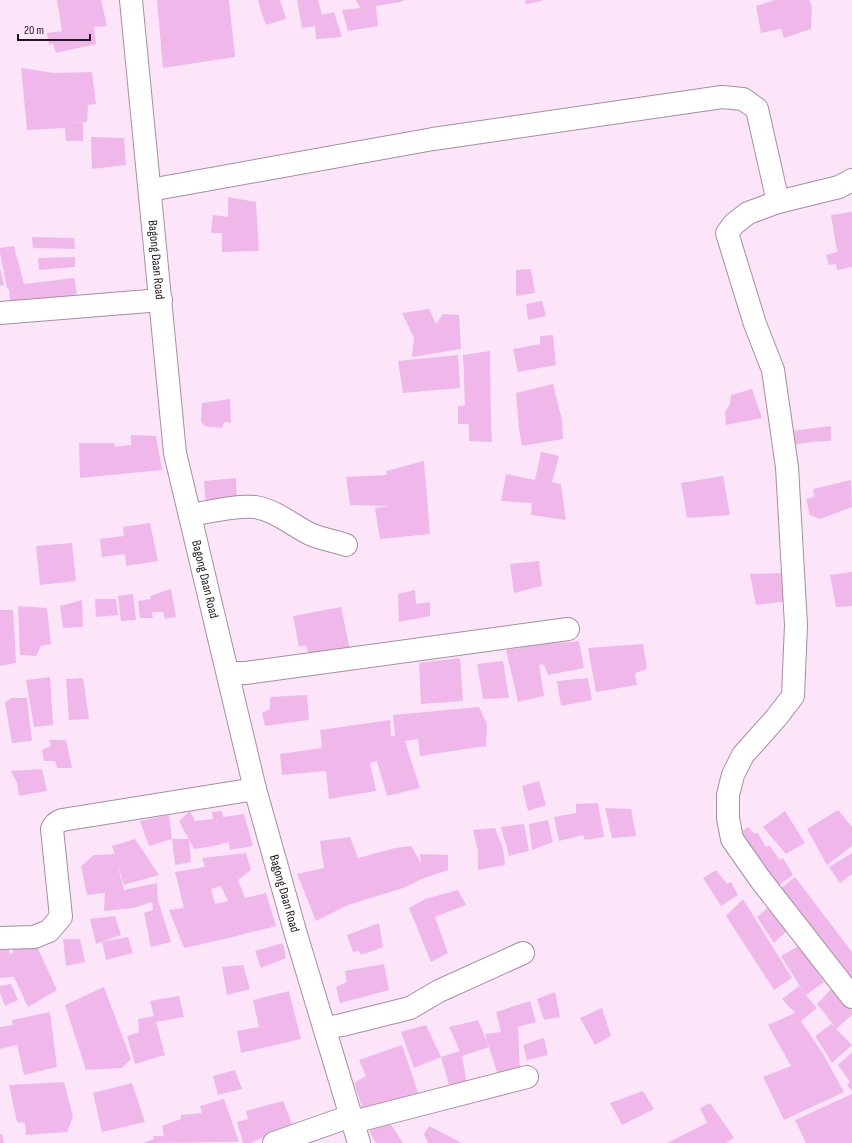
<svg xmlns="http://www.w3.org/2000/svg" width="852" height="1143" font-family="'Sofia Sans Condensed',sans-serif">
<style>
.building{fill:#f0b8ea;fill-rule:evenodd}
.lines{fill:none;stroke-linecap:round;stroke-linejoin:round}
.minor-casing{stroke:#a78da4;stroke-width:24}
.minor{stroke:#fff;stroke-width:22}
.labels{text-anchor:middle;dominant-baseline:central;stroke-width:3.5;stroke-linejoin:round;paint-order:stroke}
.street-label{font-size:13px;fill:#211720;stroke:#fce5f9}
</style>
<rect width="100%" height="100%" fill="#fce5f9"/>
<path class="building" d="M 57,0 L 101,0 L 107,26 L 94,27 L 96,44 L 56,53 L 53,43 L 49,45 L 47,33 L 62,31 Z
M 157,0 L 229,0 L 235,57 L 163,68 Z
M 258,0 L 280,0 L 286,19 L 266,25 L 260,8 Z
M 297,0 L 318,0 L 322,15 L 334,12 L 342,37 L 316,39 L 315,26 L 302,28 Z
M 356,0 L 405,0 L 400,2 L 376,6 L 378,26 L 348,31 L 342,10 L 360,8 Z
M 525,0 L 542,0 L 542,1 L 526,4 Z
M 775,0 L 809,0 L 812,6 L 811,29 L 784,38 L 781,29 L 761,33 L 756,6 Z
M 21,68 L 55,73 L 92,72 L 96,104 L 88,105 L 87,122 L 72,123 L 83,123 L 83,141 L 66,141 L 65,128 L 27,130 Z
M 91,137 L 124,138 L 126,165 L 92,169 Z
M 228,197 L 256,202 L 259,251 L 222,252 L 222,233 L 211,233 L 213,215 L 228,217 Z
M 852,212 L 852,267 L 837,270 L 836,264 L 829,265 L 826,255 L 837,252 L 831,215 Z
M 32,237 L 74,238 L 75,249 L 33,248 Z
M 14,246 L 24,284 L 74,278 L 77,293 L 73,295 L 72,301 L 11,307 L 9,290 L 7,288 L 0,253 L 0,248 Z
M 75,257 L 75,267 L 39,270 L 38,258 Z
M 0,268 L 4,285 L 0,286 Z
M 531,269 L 535,293 L 516,296 L 516,270 Z
M 542,301 L 546,316 L 528,320 L 526,304 Z
M 429,309 L 436,324 L 443,314 L 459,315 L 461,349 L 412,357 L 414,338 L 402,313 Z
M 553,335 L 556,365 L 518,372 L 513,349 L 540,344 L 540,336 Z
M 490,351 L 491,423 L 492,442 L 469,441 L 469,424 L 458,424 L 458,406 L 465,405 L 463,355 Z
M 458,355 L 460,388 L 403,393 L 398,361 Z
M 553,384 L 562,420 L 563,439 L 522,446 L 519,429 L 516,393 Z
M 752,389 L 762,418 L 726,425 L 725,412 L 730,404 L 731,395 Z
M 230,399 L 231,423 L 224,422 L 222,428 L 204,426 L 201,421 L 202,403 Z
M 831,426 L 831,441 L 811,442 L 786,446 L 783,432 Z
M 131,435 L 156,436 L 162,470 L 80,478 L 79,443 L 114,443 L 115,447 L 131,445 Z
M 541,452 L 559,456 L 552,482 L 561,484 L 566,520 L 531,515 L 532,503 L 501,501 L 506,474 L 535,480 Z
M 424,461 L 430,534 L 380,539 L 375,508 L 389,506 L 350,505 L 346,477 L 387,475 L 386,471 Z
M 723,476 L 730,515 L 687,518 L 681,483 Z
M 236,478 L 237,506 L 206,505 L 204,481 Z
M 851,480 L 852,507 L 820,519 L 810,515 L 806,499 L 814,497 L 813,489 Z
M 150,523 L 158,561 L 126,566 L 125,554 L 102,557 L 100,539 L 124,536 L 123,527 Z
M 72,543 L 76,581 L 40,585 L 36,546 Z
M 539,561 L 542,586 L 514,593 L 510,564 Z
M 852,572 L 852,606 L 836,607 L 830,575 Z
M 782,573 L 790,601 L 756,605 L 750,574 Z
M 171,589 L 176,617 L 165,619 L 163,612 L 152,612 L 153,618 L 140,618 L 138,601 L 151,599 L 150,596 Z
M 415,590 L 416,604 L 430,602 L 430,616 L 399,622 L 398,594 Z
M 133,594 L 136,620 L 121,621 L 118,596 Z
M 95,599 L 116,599 L 118,615 L 96,617 Z
M 82,600 L 83,627 L 63,628 L 60,606 Z
M 18,606 L 47,608 L 51,644 L 41,646 L 36,656 L 20,655 Z
M 341,607 L 350,650 L 310,658 L 306,645 L 299,647 L 293,616 Z
M 0,610 L 13,610 L 16,663 L 0,666 Z
M 579,641 L 584,668 L 548,675 L 544,665 L 539,664 L 544,696 L 518,702 L 506,650 L 536,645 Z
M 643,644 L 647,669 L 635,673 L 637,685 L 596,692 L 588,648 Z
M 460,658 L 463,701 L 421,704 L 419,663 Z
M 503,661 L 509,698 L 483,699 L 477,664 Z
M 50,677 L 53,725 L 34,727 L 26,680 Z
M 83,678 L 89,719 L 69,720 L 66,679 Z
M 588,678 L 592,700 L 561,706 L 557,681 Z
M 307,695 L 309,720 L 265,726 L 262,713 L 270,709 L 270,697 Z
M 11,698 L 27,698 L 32,741 L 12,743 L 5,703 Z
M 479,707 L 487,724 L 486,746 L 420,756 L 418,739 L 405,741 L 420,788 L 387,796 L 377,761 L 370,763 L 376,791 L 329,799 L 326,771 L 282,775 L 280,754 L 322,748 L 320,730 L 390,720 L 391,736 L 395,736 L 393,715 Z
M 49,740 L 66,740 L 72,768 L 57,768 L 55,761 L 44,761 L 42,750 L 51,746 Z
M 42,769 L 47,791 L 19,796 L 17,783 L 11,771 Z
M 539,781 L 546,805 L 528,811 L 522,786 Z
M 598,803 L 604,837 L 585,840 L 583,835 L 559,841 L 554,817 L 576,813 L 576,804 Z
M 605,808 L 631,809 L 636,836 L 612,838 Z
M 838,810 L 852,827 L 852,846 L 827,865 L 807,829 Z
M 190,811 L 195,821 L 213,819 L 212,812 L 222,811 L 223,817 L 244,814 L 253,846 L 230,850 L 229,842 L 214,846 L 194,849 L 179,821 Z
M 785,811 L 805,843 L 786,854 L 763,827 Z
M 169,815 L 172,839 L 189,839 L 191,862 L 175,865 L 172,839 L 149,846 L 140,821 Z
M 548,820 L 553,842 L 532,850 L 529,824 Z
M 524,824 L 529,851 L 509,856 L 501,827 Z
M 748,827 L 755,834 L 757,832 L 766,847 L 769,845 L 780,860 L 783,858 L 793,875 L 772,890 L 733,838 Z
M 495,828 L 503,848 L 505,865 L 478,870 L 478,851 L 473,830 Z
M 350,837 L 358,858 L 395,848 L 411,846 L 421,863 L 420,854 L 448,855 L 448,870 L 422,879 L 403,888 L 348,905 L 316,921 L 297,874 L 324,868 L 320,841 Z
M 135,839 L 159,875 L 124,885 L 117,863 L 124,890 L 157,883 L 158,900 L 171,942 L 151,947 L 144,913 L 153,910 L 152,902 L 133,908 L 104,911 L 105,893 L 87,895 L 81,866 L 94,855 L 115,854 L 112,846 Z
M 246,853 L 251,870 L 238,880 L 245,898 L 266,893 L 276,926 L 233,937 L 184,948 L 169,910 L 184,908 L 175,872 L 205,867 L 202,858 ZM 221,886 L 228,901 L 215,904 L 211,889 Z
M 852,853 L 852,874 L 840,883 L 829,867 Z
M 716,870 L 727,884 L 731,882 L 738,895 L 721,906 L 703,878 Z
M 795,877 L 852,952 L 852,990 L 775,893 Z
M 458,890 L 466,905 L 435,917 L 448,953 L 431,962 L 409,908 L 425,899 Z
M 743,899 L 792,978 L 774,990 L 726,916 Z
M 770,906 L 788,930 L 774,943 L 757,917 Z
M 115,916 L 121,935 L 96,944 L 90,919 Z
M 379,923 L 383,947 L 361,955 L 359,951 L 353,952 L 347,935 Z
M 128,937 L 133,953 L 106,960 L 102,942 Z
M 63,939 L 80,939 L 85,962 L 66,966 Z
M 35,942 L 57,990 L 28,1007 L 14,977 L 0,978 L 0,943 L 7,943 L 10,954 L 13,953 L 13,945 Z
M 283,943 L 286,958 L 261,968 L 255,951 Z
M 799,946 L 824,982 L 806,995 L 817,1008 L 801,1021 L 823,1054 L 844,1092 L 784,1120 L 763,1077 L 791,1066 L 768,1025 L 795,1013 L 782,999 L 799,986 L 804,993 L 781,956 Z
M 384,964 L 389,990 L 340,1003 L 336,987 L 347,982 L 345,971 Z
M 243,965 L 250,989 L 227,995 L 222,967 Z
M 11,984 L 18,1000 L 5,1006 L 0,993 L 0,986 Z
M 104,987 L 131,1059 L 122,1068 L 86,1070 L 65,1005 Z
M 833,987 L 852,1011 L 852,1015 L 836,1029 L 852,1045 L 832,1063 L 815,1036 L 831,1024 L 835,1027 L 817,1004 Z
M 289,991 L 301,1039 L 241,1053 L 237,1031 L 259,1027 L 253,1000 Z
M 555,992 L 560,1017 L 544,1020 L 537,999 Z
M 179,996 L 184,1017 L 156,1022 L 165,1055 L 135,1064 L 127,1036 L 139,1032 L 138,1019 L 154,1016 L 150,1001 Z
M 530,1001 L 536,1022 L 518,1027 L 520,1071 L 499,1078 L 489,1047 L 462,1056 L 467,1084 L 450,1088 L 441,1057 L 460,1051 L 449,1027 L 478,1020 L 489,1047 L 485,1034 L 501,1032 L 496,1012 Z
M 602,1008 L 611,1036 L 595,1045 L 580,1018 Z
M 50,1012 L 57,1067 L 24,1075 L 17,1045 L 0,1049 L 0,1027 L 13,1025 L 12,1020 Z
M 426,1025 L 441,1057 L 414,1068 L 401,1032 Z
M 544,1038 L 548,1055 L 527,1060 L 523,1045 Z
M 402,1045 L 419,1095 L 364,1113 L 354,1083 L 366,1076 L 359,1060 Z
M 852,1052 L 852,1091 L 847,1085 L 850,1082 L 838,1065 Z
M 235,1070 L 242,1089 L 218,1095 L 213,1076 Z
M 64,1082 L 73,1117 L 67,1132 L 26,1135 L 25,1123 L 17,1122 L 9,1085 Z
M 132,1083 L 145,1122 L 102,1132 L 93,1093 Z
M 643,1091 L 654,1109 L 622,1125 L 610,1103 Z
M 852,1094 L 852,1143 L 806,1143 L 795,1120 Z
M 224,1099 L 239,1142 L 143,1143 L 154,1139 L 153,1136 L 164,1136 L 162,1126 L 181,1119 L 181,1115 L 202,1113 L 200,1106 Z
M 283,1101 L 292,1124 L 251,1143 L 243,1143 L 237,1122 L 248,1119 L 246,1111 Z
M 710,1103 L 734,1138 L 726,1143 L 667,1143 L 707,1123 L 700,1108 Z
M 388,1120 L 403,1143 L 376,1143 L 369,1131 Z
M 429,1126 L 462,1143 L 428,1143 L 424,1134 Z
M 0,1134 L 2,1134 L 4,1143 L 0,1143 Z"/>
<g class="lines">
<g class="minor-casing">
<g id="minor">
<path id="s1" d="M 131,0 L 175,453 L 255,789 L 295,931 L 359,1143"/>
<path d="M 852,180 L 839,187 L 778,202 L 748,213 L 734,224 L 727,233 L 755,324 L 773,370 L 774,377 L 787,467 L 796,625 L 793,696 L 776,718 L 743,755 L 733,775 L 728,795 L 728,818 L 732,839 L 760,879 L 852,997"/>
<path d="M 150,190 L 433,139 L 722,97 L 743,99 L 757,109 L 778,202"/>
<path d="M 0,313 L 161,300"/>
<path d="M 190,515 C 209,512 236,505 255,507 C 275,510 292,525 310,534 C 321,539 335,541 346,545"/>
<path d="M 228,673 L 246,673 L 568,629"/>
<path d="M 0,938 L 34,937 L 49,931 L 61,917 L 52,829 C 54,824 57,822 62,820 L 255,789"/>
<path d="M 325,1028 L 342,1025 L 410,1008 L 439,991 L 523,953"/>
<path d="M 353,1122 L 527,1077"/>
<path d="M 274,1143 L 351,1116"/>
</g>
</g>
<use href="#minor" class="minor"/>
</g>
<g class="labels">
<g class="street-label">
<text stroke="none"><textPath href="#s1" startOffset="261">Bagong Daan Road</textPath></text>
<text stroke="none"><textPath href="#s1" startOffset="585">Bagong Daan Road</textPath></text>
<text stroke="none"><textPath href="#s1" startOffset="909">Bagong Daan Road</textPath></text>
</g>
</g>
<path d="M18 34v6h72v-6" fill="none" stroke="#211720" stroke-width="2"/>
<text x="24" y="34" font-size="12" fill="#211720" stroke="#fce5f9" stroke-width="3" paint-order="stroke">20 m</text>
</svg>
